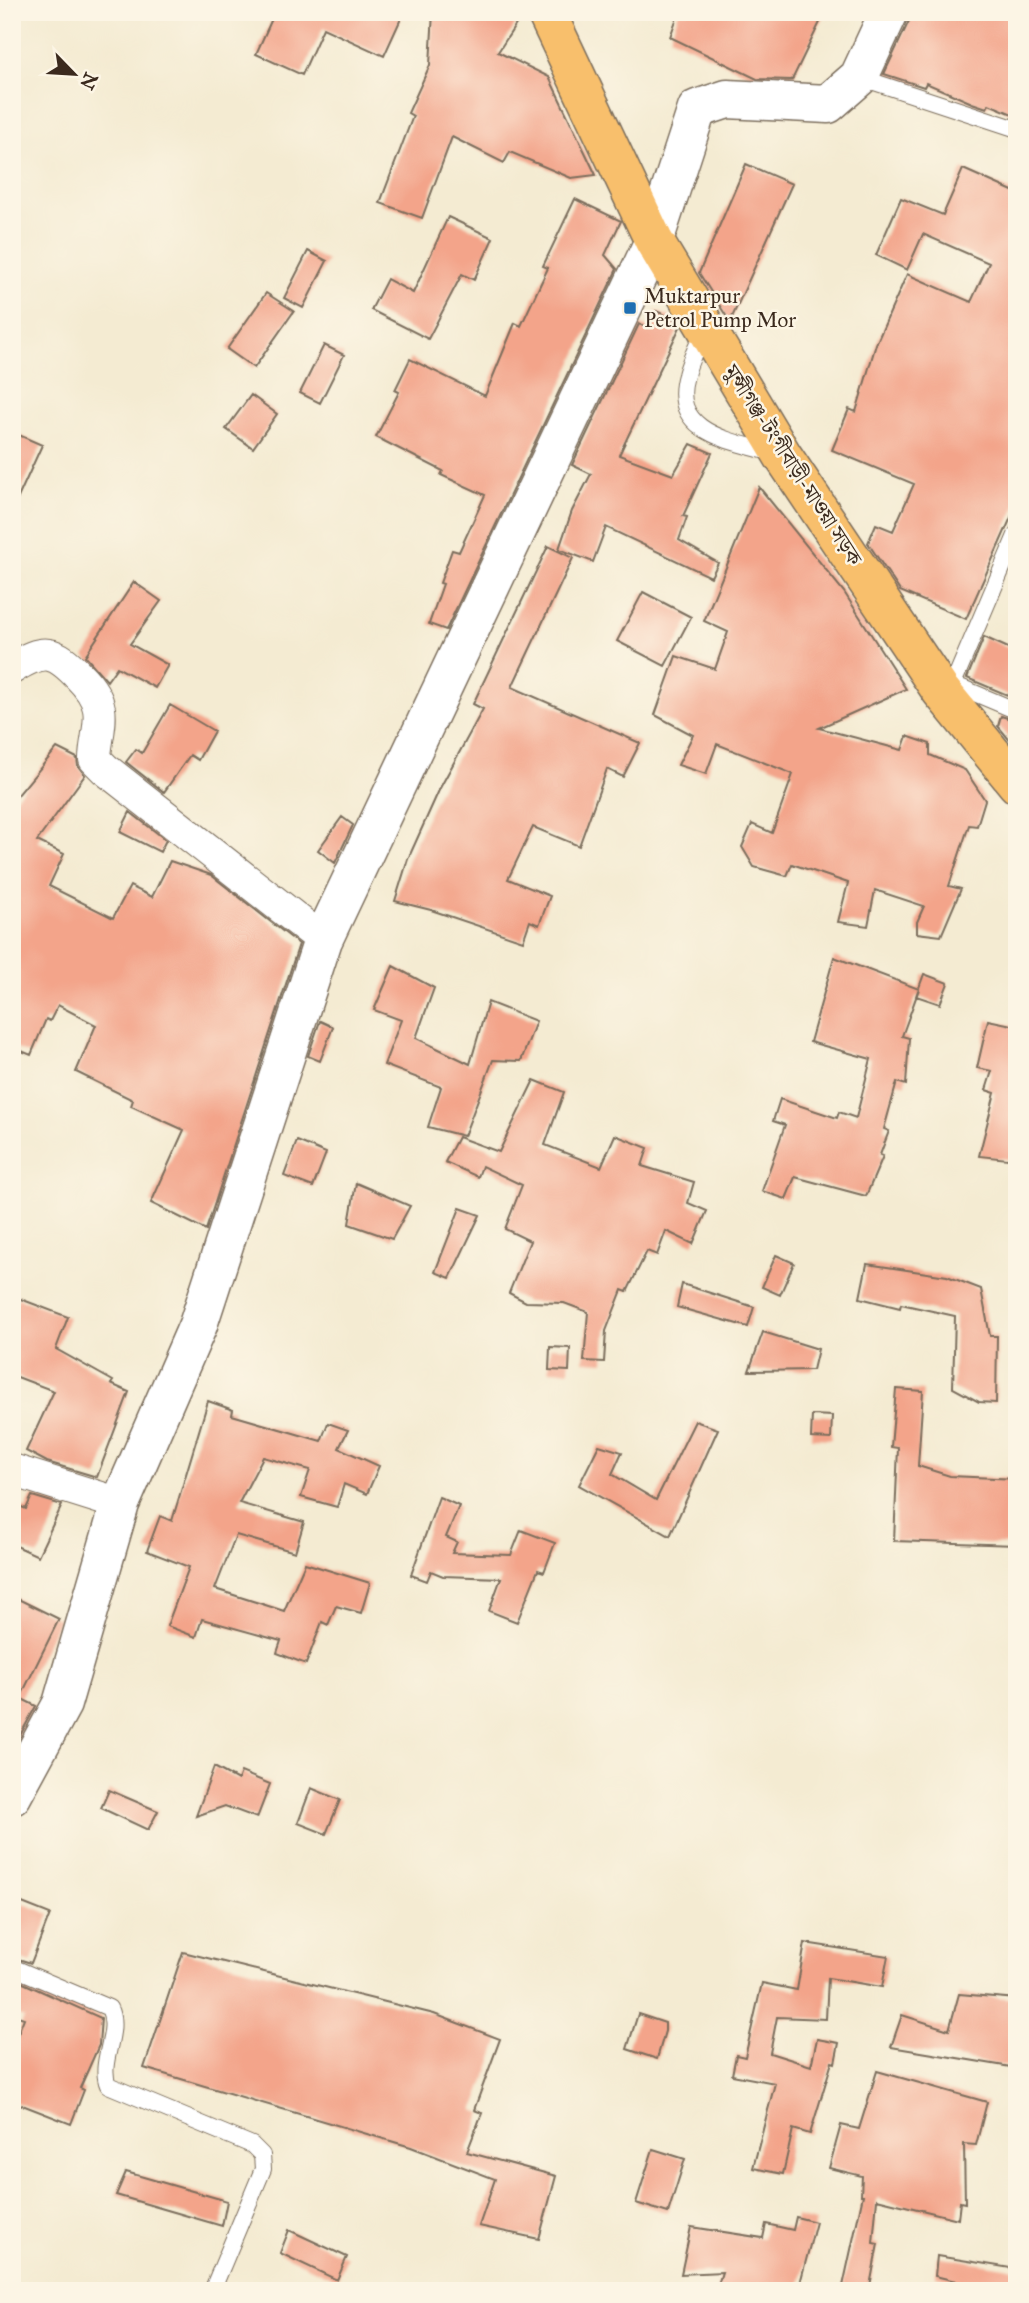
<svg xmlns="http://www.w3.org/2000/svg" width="1029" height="2303" font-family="'IM FELL Great Primer','Noto Serif Bengali',serif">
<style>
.building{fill:#f3a48a}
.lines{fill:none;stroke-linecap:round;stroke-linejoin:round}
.service-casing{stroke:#7c6e5d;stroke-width:18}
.minor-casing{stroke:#7c6e5d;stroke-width:34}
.tertiary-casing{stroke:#7c6e5d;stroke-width:41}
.primary-casing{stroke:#7c6e5d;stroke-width:41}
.service{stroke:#fff;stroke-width:16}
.minor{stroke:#fff;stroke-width:32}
.tertiary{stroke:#fff;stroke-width:38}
.primary{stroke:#f8bf6c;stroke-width:38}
.poi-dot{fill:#1f6fb2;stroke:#fcf5e5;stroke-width:2.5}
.labels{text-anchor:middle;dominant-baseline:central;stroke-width:5;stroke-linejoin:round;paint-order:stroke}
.poi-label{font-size:21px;fill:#3b2a1e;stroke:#fcf5e5;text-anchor:start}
.street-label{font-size:21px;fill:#3b2a1e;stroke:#fcf5e5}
</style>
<rect width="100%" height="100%" fill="#fcf5e5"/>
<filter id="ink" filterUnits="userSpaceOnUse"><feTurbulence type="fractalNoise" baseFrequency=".0143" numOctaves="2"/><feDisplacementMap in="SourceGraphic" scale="14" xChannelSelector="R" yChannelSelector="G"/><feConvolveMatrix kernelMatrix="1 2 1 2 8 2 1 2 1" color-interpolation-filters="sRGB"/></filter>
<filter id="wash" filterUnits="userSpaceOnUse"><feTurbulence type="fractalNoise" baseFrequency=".00686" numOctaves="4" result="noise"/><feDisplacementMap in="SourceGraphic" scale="28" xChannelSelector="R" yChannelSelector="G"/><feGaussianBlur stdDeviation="1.57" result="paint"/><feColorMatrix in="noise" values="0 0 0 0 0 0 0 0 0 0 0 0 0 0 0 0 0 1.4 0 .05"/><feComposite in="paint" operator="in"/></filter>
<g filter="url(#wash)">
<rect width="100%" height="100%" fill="#f4ebd2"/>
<g id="blocks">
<path class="building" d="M 275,12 L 404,12 L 384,56 L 323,28 L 302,75 L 256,54 Z
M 433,12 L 524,12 L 498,52 L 549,77 L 596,175 L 571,178 L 510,152 L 504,163 L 452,137 L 422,218 L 380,203 L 413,116 L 408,113 L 430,65 Z
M 679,12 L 825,12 L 792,80 L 757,79 L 670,37 Z
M 910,12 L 1017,12 L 1017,116 L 989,104 L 987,108 L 972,103 L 926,83 L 924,87 L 884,74 L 909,21 Z
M 746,164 L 792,184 L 730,322 L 699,273 Z
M 963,169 L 1017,193 L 1017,504 L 966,619 L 900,591 L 868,543 L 876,524 L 893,531 L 914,484 L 832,450 L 849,409 L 856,412 L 876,344 L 907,274 L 971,302 L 989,263 L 923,234 L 907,270 L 876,255 L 901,198 L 943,215 Z
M 575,199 L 621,221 L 605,255 L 617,269 L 446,630 L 429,624 L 443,584 L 440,583 L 452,550 L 459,552 L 485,495 L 441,475 L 443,471 L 376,437 L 399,392 L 395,390 L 410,359 L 485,396 L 515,323 L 521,326 L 548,268 L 543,266 Z
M 448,217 L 493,238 L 474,280 L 462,274 L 428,339 L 371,310 L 387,279 L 413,293 Z
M 308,251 L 327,261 L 303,308 L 284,298 Z
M 266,293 L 294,311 L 254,368 L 227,349 Z
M 656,311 L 676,320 L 680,327 L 619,455 L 673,475 L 691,444 L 712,453 L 683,516 L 687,517 L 679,540 L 718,563 L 711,577 L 606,527 L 593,562 L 559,549 L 572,511 L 591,474 L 572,465 L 639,324 L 648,328 Z
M 324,345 L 344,355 L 320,403 L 300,393 Z
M 251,395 L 277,414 L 253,448 L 226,429 Z
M 12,432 L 42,445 L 12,511 Z
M 759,487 L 844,592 L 906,689 L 819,728 L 902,750 L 907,736 L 930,744 L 930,755 L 965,770 L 985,800 L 977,826 L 969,825 L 949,886 L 961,889 L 941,936 L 917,933 L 917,922 L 924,906 L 875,890 L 868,926 L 838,922 L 848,883 L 792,864 L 787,876 L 754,867 L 742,847 L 752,824 L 772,833 L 793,774 L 717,744 L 706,774 L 678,765 L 693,735 L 655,715 L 676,656 L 715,669 L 728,632 L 704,621 Z
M 548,546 L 573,558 L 512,687 L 640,743 L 623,777 L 607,769 L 579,846 L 533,827 L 508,879 L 550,896 L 539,925 L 530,921 L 523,941 L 431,910 L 395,901 L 408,859 L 440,788 L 483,709 L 473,704 Z
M 134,582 L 161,601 L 130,644 L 168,665 L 155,688 L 117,667 L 107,681 L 85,656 Z
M 643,592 L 691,617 L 665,666 L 617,641 Z
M 984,637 L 1017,652 L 1017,699 L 967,678 Z
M 170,705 L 214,731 L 198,760 L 190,755 L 164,792 L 126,762 L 136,749 L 142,753 Z
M 1001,716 L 1017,721 L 1017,749 L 998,726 Z
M 57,748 L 77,758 L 78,766 L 85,775 L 37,841 L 64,854 L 49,886 L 113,918 L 130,886 L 152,897 L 170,861 L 211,875 L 299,944 L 206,1230 L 151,1203 L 184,1130 L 131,1106 L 133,1100 L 76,1072 L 96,1025 L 58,1005 L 50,1021 L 46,1019 L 31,1055 L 12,1047 L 12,802 Z
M 130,812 L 166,840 L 160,852 L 120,832 Z
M 342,817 L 353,825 L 335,863 L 318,850 Z
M 834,957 L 919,989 L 902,1036 L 909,1038 L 906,1085 L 897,1082 L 884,1129 L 889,1131 L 880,1155 L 883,1156 L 866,1196 L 795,1177 L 786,1199 L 762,1191 L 785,1125 L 773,1121 L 780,1099 L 837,1118 L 839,1112 L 856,1118 L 871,1059 L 810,1042 Z
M 393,966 L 434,988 L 416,1038 L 470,1064 L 488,1002 L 536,1021 L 521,1061 L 493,1060 L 464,1136 L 428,1127 L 441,1087 L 384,1065 L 401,1020 L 374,1010 Z
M 924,974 L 948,983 L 940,1004 L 916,996 Z
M 988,1020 L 1017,1026 L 1017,1160 L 979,1156 L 995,1093 L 986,1090 L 992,1071 L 977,1068 Z
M 320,1021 L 333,1027 L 320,1061 L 308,1056 Z
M 534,1080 L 564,1092 L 545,1145 L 601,1167 L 615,1135 L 648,1148 L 642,1166 L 694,1182 L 688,1203 L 707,1211 L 693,1244 L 666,1231 L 657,1255 L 647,1251 L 627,1292 L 622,1290 L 606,1331 L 604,1362 L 584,1361 L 588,1312 L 564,1303 L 526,1302 L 509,1293 L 530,1241 L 505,1229 L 522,1185 L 482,1166 L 478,1177 L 445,1162 L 458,1137 L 499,1152 Z
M 297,1141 L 326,1153 L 313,1187 L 284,1176 Z
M 356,1183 L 410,1206 L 392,1239 L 349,1224 Z
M 460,1208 L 480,1215 L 450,1278 L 435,1272 Z
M 776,1255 L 794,1263 L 780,1295 L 762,1287 Z
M 867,1264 L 947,1276 L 981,1289 L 990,1336 L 997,1336 L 996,1403 L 979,1402 L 953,1388 L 955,1316 L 901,1304 L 900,1308 L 860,1298 Z
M 682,1284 L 754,1307 L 748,1327 L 677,1307 Z
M 18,1298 L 68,1317 L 56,1349 L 113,1381 L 111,1384 L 129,1392 L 97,1477 L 47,1462 L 26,1451 L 54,1391 L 12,1375 L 12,1312 Z
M 763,1332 L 818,1349 L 813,1370 L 749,1371 Z
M 550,1347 L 570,1348 L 569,1371 L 549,1370 Z
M 896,1389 L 923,1391 L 918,1466 L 950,1476 L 1017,1479 L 1017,1545 L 894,1541 L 898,1448 L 891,1447 Z
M 208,1401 L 233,1410 L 232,1415 L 321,1441 L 328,1423 L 348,1430 L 339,1448 L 379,1466 L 367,1494 L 344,1484 L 337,1507 L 301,1497 L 310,1470 L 263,1457 L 239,1503 L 304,1522 L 295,1552 L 236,1535 L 215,1589 L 284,1611 L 305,1563 L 370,1583 L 361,1613 L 336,1606 L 328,1625 L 322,1622 L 306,1664 L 277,1653 L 281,1641 L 202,1619 L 196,1637 L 167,1626 L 189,1567 L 147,1551 L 160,1516 L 172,1521 Z
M 812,1415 L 832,1416 L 831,1439 L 811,1438 Z
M 695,1421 L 718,1429 L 670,1536 L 579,1485 L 599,1445 L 622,1452 L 612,1474 L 656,1500 Z
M 32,1496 L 62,1505 L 38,1556 L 12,1544 L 12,1503 L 26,1509 Z
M 439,1497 L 459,1506 L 446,1537 L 457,1542 L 452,1553 L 511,1555 L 521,1530 L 555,1543 L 544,1572 L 538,1570 L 517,1622 L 489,1611 L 501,1578 L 443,1576 L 431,1571 L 427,1581 L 411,1575 Z
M 12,1596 L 59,1619 L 20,1698 L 36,1706 L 12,1750 Z
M 214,1767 L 238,1780 L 241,1772 L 270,1784 L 257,1818 L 225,1806 L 196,1816 Z
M 311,1788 L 340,1800 L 326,1834 L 298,1823 Z
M 109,1790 L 158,1811 L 148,1830 L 101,1808 Z
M 12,1899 L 50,1914 L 31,1963 L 12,1957 Z
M 805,1943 L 888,1956 L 882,1987 L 828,1978 L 826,2019 L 777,2017 L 770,2053 L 811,2066 L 817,2039 L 839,2043 L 835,2063 L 832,2062 L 810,2134 L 793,2129 L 783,2174 L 753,2168 L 775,2083 L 732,2075 L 736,2055 L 745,2057 L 762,1983 L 797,1990 Z
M 183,1952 L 434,2014 L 500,2039 L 474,2110 L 482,2113 L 467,2152 L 556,2176 L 539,2239 L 479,2226 L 495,2179 L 411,2147 L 144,2068 Z
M 12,1978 L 101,2018 L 99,2045 L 80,2088 L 84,2090 L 71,2124 L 12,2101 L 12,2048 L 24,2018 L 12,2014 Z
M 959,1994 L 1017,1999 L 1017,2068 L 891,2047 L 902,2015 L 949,2030 Z
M 638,2014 L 665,2023 L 665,2031 L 657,2059 L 627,2049 Z
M 877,2071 L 987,2102 L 976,2145 L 964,2144 L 965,2203 L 960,2202 L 958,2219 L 877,2199 L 873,2243 L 878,2244 L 869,2291 L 862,2291 L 843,2286 L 863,2195 L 861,2195 L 862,2176 L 829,2168 L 841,2125 L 859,2129 Z
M 653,2149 L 685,2159 L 668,2213 L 636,2203 Z
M 126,2172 L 227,2201 L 222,2226 L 116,2195 Z
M 796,2217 L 816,2222 L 798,2291 L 716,2291 L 722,2272 L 681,2274 L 691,2227 L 763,2238 L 766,2224 L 793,2230 Z
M 289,2230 L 347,2257 L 337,2280 L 280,2253 Z
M 937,2256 L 1017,2269 L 1017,2291 L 954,2291 L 956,2281 L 935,2276 Z"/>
</g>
</g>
<g filter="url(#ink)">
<use href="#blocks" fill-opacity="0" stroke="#7c6e5d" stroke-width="2"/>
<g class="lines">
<g class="service-casing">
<path id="service" d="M 859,77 L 1017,129
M 705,329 C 698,344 690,359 686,375 C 669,434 733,441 774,453
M 953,684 L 1017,711
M 941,691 L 953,684 L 1017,533
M 12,1967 L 109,2008 C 121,2032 98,2061 108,2085 L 252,2145 L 262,2155 L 263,2169 L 212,2291"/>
</g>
<g class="minor-casing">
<path id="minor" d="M 12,668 C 44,648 54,650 79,676 C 88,685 97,696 99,709 C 102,724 95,743 95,759 L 105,769 L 323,940
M 12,1470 L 120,1504"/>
</g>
<g class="tertiary-casing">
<path id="tertiary" d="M 12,1796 L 62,1704 L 120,1504 L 198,1325 L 323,940 L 654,241 L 697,109 L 727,99 L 828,104 L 859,77 L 889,12"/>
</g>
<g class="primary-casing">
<path id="primary" d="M 546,12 L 654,241 L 783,456 L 941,691 L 1017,784"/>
</g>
<use href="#service" class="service"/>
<use href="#minor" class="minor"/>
<use href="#tertiary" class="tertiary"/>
<use href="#primary" class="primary"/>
</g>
</g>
<rect class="poi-dot" x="623" y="301" width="14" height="14" rx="3.5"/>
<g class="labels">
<g class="poi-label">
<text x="644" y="296">Muktarpur<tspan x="644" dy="24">Petrol Pump Mor</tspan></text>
</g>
<g class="street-label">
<text transform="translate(793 465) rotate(57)">মুন্সীগঞ্জ-টংগীবাড়ী-মাওয়া সড়ক</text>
</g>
</g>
<rect width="1029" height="2303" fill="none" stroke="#fcf5e5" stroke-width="42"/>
<g transform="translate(74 74) rotate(115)" stroke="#fcf5e5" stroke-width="5" paint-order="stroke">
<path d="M0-5L12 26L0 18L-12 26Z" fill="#3b2a1e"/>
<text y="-10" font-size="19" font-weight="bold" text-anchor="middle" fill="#3b2a1e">N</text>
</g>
</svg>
